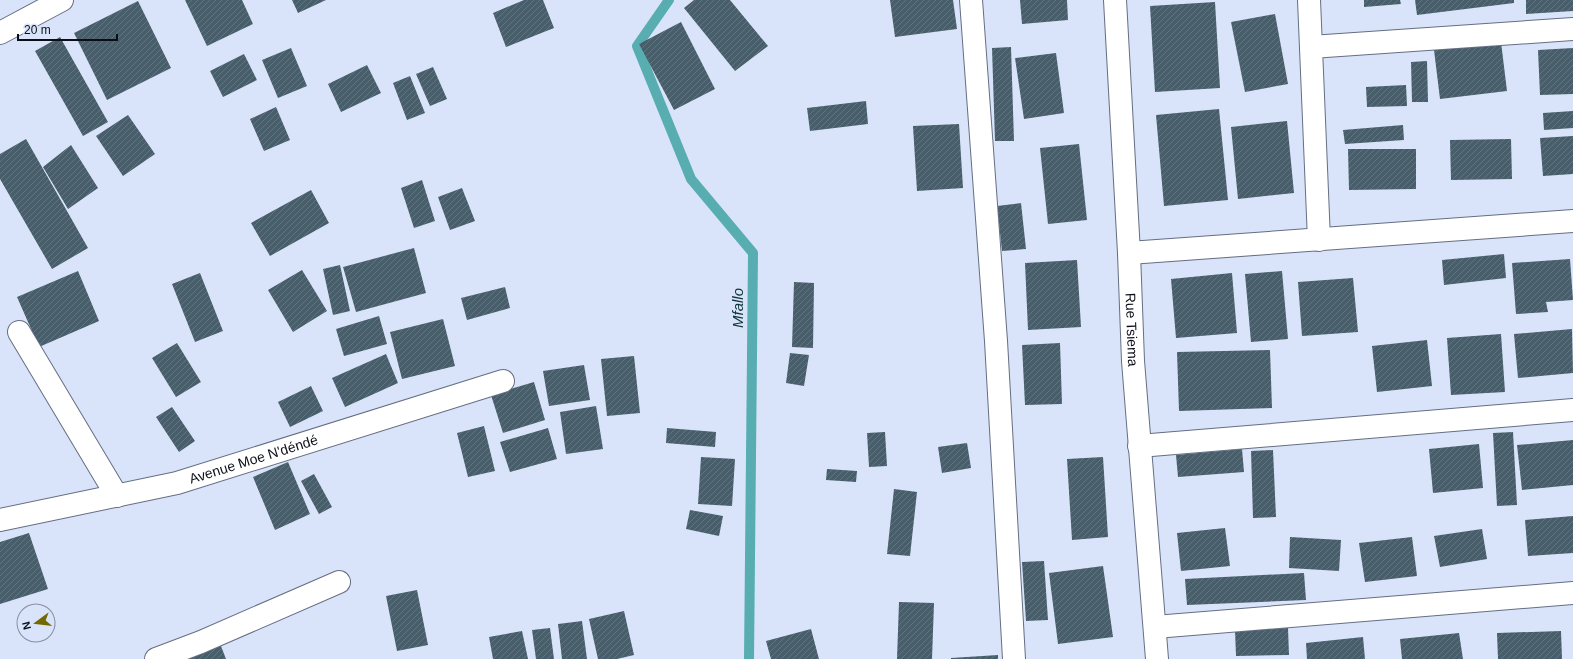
<svg xmlns="http://www.w3.org/2000/svg" width="1573" height="659" font-family="Arial,sans-serif">
<style>
.lines{fill:none;stroke-linecap:round;stroke-linejoin:round}
.stream{stroke:#58adb1;stroke-width:10}
.building{fill:url(#building-hatch)}
.minor-casing{stroke:#656e82;stroke-width:24}
.minor{stroke:#fff;stroke-width:22}
.labels{text-anchor:middle;dominant-baseline:central;stroke-width:4;stroke-linejoin:round;paint-order:stroke}
.street-label{font-size:14px;fill:#0b0e16;stroke:#d9e4fb}
.water-label{font-size:15px;font-style:italic;fill:#0b3537;stroke:#d9e4fb}
</style>
<defs>
<pattern id="building-hatch" width="6" height="6" patternUnits="userSpaceOnUse"><rect width="6" height="6" fill="#485e6a"/><path d="M-1 1l2-2M0 6l6-6M5 7l2-2" fill="none" stroke="#64747e"/></pattern>
</defs>
<rect width="100%" height="100%" fill="#d9e4fb"/>
<g class="lines">
<path class="stream" d="M 669,0 L 637,46 L 691,179 L 753,253 L 749,659"/>
</g>
<path class="building" d="M 185,0 L 242,0 L 253,24 L 207,46 Z
M 292,0 L 326,0 L 298,13 Z
M 524,0 L 543,0 L 554,28 L 506,47 L 493,13 Z
M 694,0 L 730,0 L 768,46 L 735,71 L 684,8 Z
M 890,0 L 953,0 L 957,29 L 895,37 Z
M 1020,0 L 1067,0 L 1068,20 L 1022,24 Z
M 1364,0 L 1400,0 L 1401,4 L 1364,7 Z
M 1415,0 L 1514,0 L 1514,3 L 1417,15 Z
M 1526,0 L 1573,0 L 1573,11 L 1526,14 Z
M 138,1 L 171,68 L 107,100 L 74,33 Z
M 1215,2 L 1220,88 L 1155,92 L 1150,6 Z
M 1275,14 L 1288,84 L 1245,92 L 1231,22 Z
M 681,22 L 715,89 L 674,110 L 639,44 Z
M 60,37 L 108,122 L 83,136 L 35,51 Z
M 1501,42 L 1507,91 L 1440,99 L 1434,50 Z
M 1011,47 L 1014,141 L 995,141 L 992,48 Z
M 291,48 L 307,86 L 278,98 L 262,60 Z
M 1573,48 L 1573,94 L 1540,95 L 1538,50 Z
M 1056,53 L 1064,113 L 1024,119 L 1015,58 Z
M 244,54 L 257,80 L 223,97 L 210,71 Z
M 1427,61 L 1428,102 L 1412,102 L 1411,62 Z
M 367,65 L 381,93 L 341,112 L 328,84 Z
M 433,67 L 447,99 L 430,106 L 416,74 Z
M 410,76 L 425,113 L 407,120 L 393,83 Z
M 1406,85 L 1407,106 L 1367,107 L 1366,87 Z
M 866,101 L 868,124 L 810,131 L 807,108 Z
M 276,107 L 290,140 L 264,151 L 250,119 Z
M 1219,109 L 1228,200 L 1164,206 L 1156,115 Z
M 1573,111 L 1573,128 L 1544,130 L 1543,113 Z
M 128,115 L 155,154 L 123,176 L 96,136 Z
M 1287,121 L 1294,193 L 1238,199 L 1231,127 Z
M 959,124 L 963,188 L 917,191 L 913,126 Z
M 1403,125 L 1404,140 L 1345,144 L 1343,130 Z
M 1573,136 L 1573,174 L 1543,176 L 1540,138 Z
M 26,139 L 88,248 L 52,269 L 0,179 L 0,154 Z
M 1511,139 L 1512,179 L 1451,180 L 1450,140 Z
M 1079,144 L 1087,220 L 1048,224 L 1040,148 Z
M 71,145 L 98,188 L 68,209 L 43,167 Z
M 1348,149 L 1416,149 L 1416,189 L 1349,190 Z
M 422,180 L 435,221 L 414,228 L 401,188 Z
M 462,188 L 475,221 L 450,230 L 438,197 Z
M 311,190 L 329,223 L 270,256 L 251,223 Z
M 1021,203 L 1026,249 L 1002,251 L 997,206 Z
M 414,248 L 426,293 L 356,312 L 343,267 Z
M 1504,254 L 1506,278 L 1444,285 L 1442,260 Z
M 1570,259 L 1573,300 L 1546,302 L 1548,312 L 1516,314 L 1512,263 Z
M 1077,260 L 1081,327 L 1028,330 L 1025,263 Z
M 340,265 L 350,311 L 333,315 L 323,269 Z
M 302,270 L 327,311 L 293,332 L 268,290 Z
M 78,271 L 99,321 L 39,347 L 17,297 Z
M 1282,271 L 1288,339 L 1251,342 L 1245,274 Z
M 200,273 L 223,331 L 195,342 L 172,284 Z
M 1232,273 L 1237,333 L 1176,338 L 1171,279 Z
M 1353,278 L 1358,332 L 1302,336 L 1298,282 Z
M 794,282 L 814,283 L 813,348 L 792,347 Z
M 505,287 L 510,308 L 467,320 L 461,298 Z
M 379,316 L 387,344 L 344,356 L 336,329 Z
M 443,319 L 455,366 L 402,379 L 390,332 Z
M 1572,329 L 1573,373 L 1518,378 L 1514,334 Z
M 1501,334 L 1505,392 L 1451,395 L 1447,338 Z
M 1427,340 L 1432,386 L 1377,392 L 1372,346 Z
M 177,343 L 201,382 L 176,397 L 152,358 Z
M 1060,343 L 1062,404 L 1025,405 L 1022,345 Z
M 1270,350 L 1272,408 L 1179,411 L 1177,352 Z
M 790,353 L 809,355 L 804,386 L 786,383 Z
M 386,354 L 398,383 L 345,407 L 332,378 Z
M 634,356 L 640,413 L 607,416 L 601,359 Z
M 584,365 L 590,400 L 549,406 L 543,371 Z
M 534,382 L 545,420 L 503,433 L 491,395 Z
M 311,386 L 323,411 L 290,427 L 278,402 Z
M 596,406 L 603,449 L 566,454 L 560,412 Z
M 172,407 L 195,441 L 179,452 L 156,417 Z
M 484,426 L 495,471 L 468,477 L 457,433 Z
M 548,428 L 557,459 L 510,472 L 500,442 Z
M 667,428 L 716,432 L 715,447 L 666,443 Z
M 885,432 L 887,466 L 869,467 L 867,433 Z
M 1513,432 L 1517,505 L 1497,506 L 1493,433 Z
M 1573,440 L 1573,485 L 1522,490 L 1517,445 Z
M 967,443 L 971,468 L 942,473 L 938,447 Z
M 1479,444 L 1483,488 L 1433,493 L 1429,449 Z
M 1242,449 L 1244,472 L 1178,477 L 1176,455 Z
M 1273,450 L 1276,517 L 1253,518 L 1251,451 Z
M 701,457 L 735,459 L 732,506 L 698,504 Z
M 1103,457 L 1108,537 L 1072,540 L 1067,459 Z
M 288,462 L 310,514 L 275,530 L 253,477 Z
M 827,469 L 857,471 L 856,482 L 826,480 Z
M 314,474 L 332,507 L 319,514 L 301,481 Z
M 894,489 L 917,492 L 910,556 L 887,554 Z
M 690,510 L 723,516 L 719,536 L 686,529 Z
M 1573,516 L 1573,553 L 1528,556 L 1525,520 Z
M 1225,528 L 1230,566 L 1181,571 L 1177,533 Z
M 1482,529 L 1487,559 L 1440,567 L 1434,536 Z
M 29,533 L 48,589 L 0,604 L 0,542 Z
M 1290,537 L 1341,540 L 1339,571 L 1289,568 Z
M 1412,537 L 1417,576 L 1365,582 L 1359,543 Z
M 1044,561 L 1048,620 L 1026,621 L 1022,562 Z
M 1103,566 L 1113,637 L 1058,644 L 1049,573 Z
M 1304,573 L 1306,600 L 1187,605 L 1185,579 Z
M 417,590 L 428,645 L 397,651 L 386,596 Z
M 899,602 L 934,603 L 932,659 L 897,659 Z
M 624,611 L 634,655 L 617,659 L 598,659 L 589,619 Z
M 582,621 L 587,659 L 562,659 L 558,624 Z
M 550,628 L 554,659 L 536,659 L 532,630 Z
M 1288,628 L 1289,655 L 1236,656 L 1235,630 Z
M 811,629 L 819,659 L 771,659 L 766,641 Z
M 522,631 L 528,659 L 493,659 L 489,637 Z
M 1561,631 L 1562,659 L 1498,659 L 1497,633 Z
M 1459,633 L 1463,659 L 1402,659 L 1400,639 Z
M 1363,637 L 1365,659 L 1307,659 L 1306,643 Z
M 221,646 L 226,659 L 187,659 Z
M 998,655 L 998,659 L 951,659 L 951,658 Z"/>
<g class="lines">
<g class="minor-casing">
<g id="minor">
<path d="M 971,0 L 996,341 L 1014,659"/>
<path id="s1" d="M 1115,0 L 1129,253 L 1133,361 L 1157,659"/>
<path d="M 1309,0 L 1319,240"/>
<path d="M 0,33 L 62,0"/>
<path d="M 1311,47 L 1573,29"/>
<path d="M 1129,253 L 1573,221"/>
<path d="M 19,332 L 117,496"/>
<path d="M 1139,446 L 1573,410"/>
<path id="s2" d="M 0,520 L 177,483 L 503,381"/>
<path d="M 1155,627 L 1573,593"/>
<path d="M 156,659 L 201,642 L 339,582"/>
</g>
</g>
<use href="#minor" class="minor"/>
</g>
<g class="labels">
<g class="street-label">
<text stroke="none"><textPath href="#s1" startOffset="330">Rue Tsiema</textPath></text>
<text stroke="none"><textPath href="#s2" startOffset="261">Avenue Moe N'déndé</textPath></text>
</g>
<g class="water-label">
<text transform="translate(737 308) rotate(-90)">Mfallo</text>
</g>
</g>
<g transform="translate(36 623) rotate(255)"><circle r="19" fill="#d9e4fb" stroke="#878e9f"/>
<path d="M0-3L7 15L0 10L-7 15Z" fill="#746900"/>
<text y="-6" font-size="11" font-weight="bold" text-anchor="middle" fill="#0b0e16">N</text>
</g>
<path d="M18 34v6h99v-6" fill="none" stroke="#0b0e16" stroke-width="2"/>
<text x="24" y="34" font-size="12" fill="#0b0e16" stroke="#d9e4fb" stroke-width="3" paint-order="stroke">20 m</text>
</svg>
